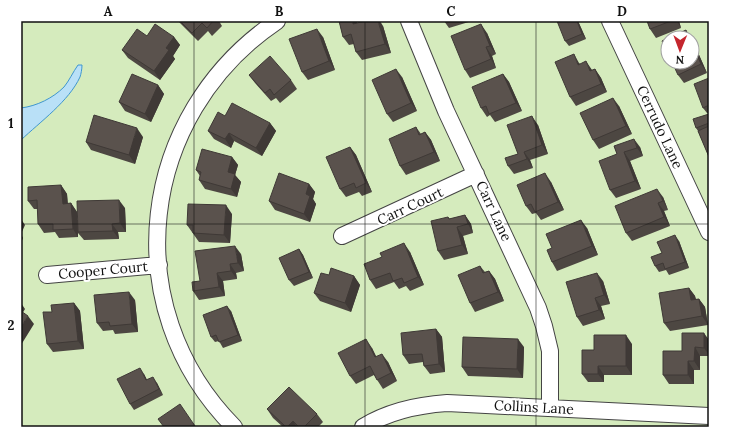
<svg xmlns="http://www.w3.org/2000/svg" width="730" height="448" font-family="Lora,serif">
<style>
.green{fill:#d5ebbd;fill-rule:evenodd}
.water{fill:#b9e0f7;stroke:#3f96cf}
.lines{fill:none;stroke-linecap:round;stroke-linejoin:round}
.street-casing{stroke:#444;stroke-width:18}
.street{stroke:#fff;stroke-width:16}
.wall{fill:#4d4742}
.shaded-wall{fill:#3f3936}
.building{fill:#5a524d;stroke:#3f3936}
.grid{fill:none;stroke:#111;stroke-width:1;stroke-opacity:0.55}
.labels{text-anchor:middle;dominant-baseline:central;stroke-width:4;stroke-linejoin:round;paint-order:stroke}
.street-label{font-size:14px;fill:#111;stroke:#fff}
.neatline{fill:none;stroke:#111;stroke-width:1.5}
.grid-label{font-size:13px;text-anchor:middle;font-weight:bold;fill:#111}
</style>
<rect width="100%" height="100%" fill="#fffdf5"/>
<path class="green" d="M 21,21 L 709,21 L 709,427 L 21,427 ZM 668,38 L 692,38 L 692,62 L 668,62 Z"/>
<path class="water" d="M 78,65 L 82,65 C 82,69 81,74 80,77 C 69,101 40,122 21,140 L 21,108 C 37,106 53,98 64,87 C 69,81 73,72 78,65 Z"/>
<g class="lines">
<g class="street-casing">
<path id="street" d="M 409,21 L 446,111 L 538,308 L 544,326 L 550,351 L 550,408
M 610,21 L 709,232
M 342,236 L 476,174
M 47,275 L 159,265
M 234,427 C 115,307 138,115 277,21
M 363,427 C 389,411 417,405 447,403 L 709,416"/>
</g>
<use href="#street" class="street"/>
</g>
<path class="wall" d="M 178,21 L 219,21 L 222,26 L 212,36 L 208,31 L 198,41 Z
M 339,21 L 356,21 L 357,23 L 383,26 L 391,53 L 362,60 L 356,52 L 354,44 L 349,45 L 343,37 Z
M 444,21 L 472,21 L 449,28 Z
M 578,21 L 586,39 L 569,46 L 565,41 Z
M 647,21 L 679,21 L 681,28 L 656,38 L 650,29 Z
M 487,33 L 496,54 L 492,56 L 496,68 L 470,78 L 465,70 Z
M 147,36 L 174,37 L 180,45 L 173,56 L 175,59 L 160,80 L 128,58 L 122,50 Z
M 323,37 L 335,70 L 308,80 L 302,72 Z
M 692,39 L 707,73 L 684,83 L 678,75 Z
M 579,63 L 580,64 L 592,70 L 595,69 L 601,78 L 607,92 L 576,106 L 570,97 Z
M 503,74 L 509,82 L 522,111 L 495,122 L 490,115 L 487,117 L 481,108 Z
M 249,75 L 291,80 L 297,89 L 280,103 L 276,98 L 271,101 L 255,83 Z
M 402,77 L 417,111 L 393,122 L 387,114 Z
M 709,78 L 709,113 L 707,113 L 703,108 Z
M 158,85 L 164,94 L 151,122 L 125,111 L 119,102 Z
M 619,106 L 632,134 L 599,149 L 593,140 Z
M 709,114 L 709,157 L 698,131 L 696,128 Z
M 225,116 L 270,123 L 276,131 L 262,156 L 234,141 L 231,148 L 214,139 L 208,131 Z
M 538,125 L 548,154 L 530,160 L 533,168 L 514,174 L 508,166 L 518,154 Z
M 416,127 L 421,134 L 425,132 L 431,140 L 440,161 L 406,175 L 400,166 Z
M 143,137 L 135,164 L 91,150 L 86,142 Z
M 614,146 L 640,147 L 643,156 L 630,161 L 641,189 L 616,198 L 610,190 L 617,154 Z
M 350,147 L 356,155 L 372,192 L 362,196 L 359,192 L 346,197 L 340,189 Z
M 232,157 L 238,165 L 235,175 L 241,182 L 237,197 L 205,189 L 199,180 L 200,176 L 196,170 Z
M 551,182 L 564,210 L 541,220 L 536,213 L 532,214 L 526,206 Z
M 309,184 L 315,192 L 313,199 L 316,204 L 310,222 L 275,210 L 269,201 Z
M 61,185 L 67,194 L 68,204 L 71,203 L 77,212 L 77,220 L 125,208 L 126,232 L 118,232 L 119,239 L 84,240 L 78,233 L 78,237 L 59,238 L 55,232 L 44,233 L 38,224 L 38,209 L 34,209 L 28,201 Z
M 663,197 L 668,210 L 664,211 L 670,226 L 632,241 L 626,233 Z
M 232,214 L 230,243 L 199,242 L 187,225 Z
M 465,215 L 471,224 L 473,233 L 463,236 L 468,254 L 444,260 L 438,251 L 448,217 L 450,219 Z
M 587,228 L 598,255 L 557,271 L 552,262 L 552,248 Z
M 679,241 L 689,268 L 669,275 L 666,270 L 659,272 L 655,266 L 662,253 Z
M 299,249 L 303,255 L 313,278 L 294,286 L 289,280 Z
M 410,252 L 424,285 L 410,291 L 406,286 L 399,289 L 394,282 L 376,289 L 370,280 Z
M 241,254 L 244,271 L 236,273 L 237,279 L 223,281 L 225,296 L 199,300 L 193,291 L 200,281 Z
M 480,266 L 485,272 L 489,271 L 495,279 L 504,301 L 475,312 L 470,303 Z
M 329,275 L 354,276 L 360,285 L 351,312 L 320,301 L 314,293 Z
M 603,281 L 610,304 L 601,306 L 605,319 L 583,326 L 577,317 Z
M 689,288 L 695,296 L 696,299 L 699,299 L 705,307 L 708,325 L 670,331 L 664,323 Z
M 135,300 L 138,332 L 115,334 L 113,330 L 103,331 L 97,323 Z
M 74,303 L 80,311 L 84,349 L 53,352 L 47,344 L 52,312 Z
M 231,311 L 242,341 L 223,348 L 219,341 L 215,342 L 211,337 Z
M 436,329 L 442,337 L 445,372 L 430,374 L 424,366 L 423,362 L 409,364 L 403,355 Z
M 709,340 L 709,356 L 700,356 L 700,370 L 694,370 L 694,384 L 669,384 L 663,375 L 682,351 Z
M 632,344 L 632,375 L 604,375 L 604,382 L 588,382 L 582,374 L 594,350 Z
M 524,347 L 523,378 L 468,376 L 462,367 Z
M 372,348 L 376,357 L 388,362 L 397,381 L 383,389 L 374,375 L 356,384 L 350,376 Z
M 144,374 L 147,380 L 157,383 L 163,395 L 134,410 L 130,404 Z
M 267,409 L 317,414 L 323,422 L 318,427 L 283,427 L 273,418 Z"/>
<path class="shaded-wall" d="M 353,21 L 356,21 L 357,22 L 359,33 L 353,24 Z
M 378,21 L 380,21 L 383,26 L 391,53 L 385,44 Z
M 577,21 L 578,21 L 586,39 L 582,34 Z
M 677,21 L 679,21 L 681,28 Z
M 481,24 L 487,33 L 496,54 L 490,46 Z
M 317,29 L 323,37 L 335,70 L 329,61 Z
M 686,30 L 691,38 L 689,38 Z
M 174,37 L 180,45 L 173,56 L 175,59 L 160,80 L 154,71 L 166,48 Z
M 692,39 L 707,73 L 701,64 L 692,44 Z
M 486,47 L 492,56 L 496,68 L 491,59 Z
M 574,54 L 579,63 L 584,73 L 578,65 Z
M 586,61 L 592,70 L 596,80 L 590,71 Z
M 396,69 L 402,77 L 417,111 L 411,103 Z
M 595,69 L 601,78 L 607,92 L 601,84 Z
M 503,74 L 509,82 L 522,111 L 516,103 Z
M 158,85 L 164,94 L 151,122 L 145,114 Z
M 613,98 L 619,106 L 632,134 L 626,126 Z
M 532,116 L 538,125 L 548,154 L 542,145 Z
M 270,123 L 276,131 L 262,156 L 256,148 Z
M 137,128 L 143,137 L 135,164 L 129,155 Z
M 425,132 L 431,140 L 440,161 L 434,152 Z
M 229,133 L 234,141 L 231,148 L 225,139 Z
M 634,139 L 640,147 L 643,156 L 637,148 Z
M 350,147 L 356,155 L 372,192 L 366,183 Z
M 524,152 L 530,160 L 533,168 L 527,159 Z
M 624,152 L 630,161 L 641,189 L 635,181 Z
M 232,157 L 238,165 L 235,175 L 241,182 L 237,197 L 231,189 L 228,172 Z
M 545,173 L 551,182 L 564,210 L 558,202 Z
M 309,184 L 315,192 L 313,199 L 316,204 L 310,222 L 304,214 L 306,194 Z
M 61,185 L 67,194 L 68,212 L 63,204 Z
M 657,189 L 663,197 L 668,210 L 663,201 Z
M 119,200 L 125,208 L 126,232 L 120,223 Z
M 71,203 L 77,212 L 78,237 L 73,229 Z
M 658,203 L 664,211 L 670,226 L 664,217 Z
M 226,205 L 232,214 L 230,243 L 224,235 Z
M 465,215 L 471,224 L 473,233 L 468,224 Z
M 21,219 L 25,225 L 21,234 L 23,238 L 21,243 Z
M 581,220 L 587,228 L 598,255 L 592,246 Z
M 112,224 L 118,232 L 119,239 L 113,231 Z
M 457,227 L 463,236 L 468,254 L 462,245 Z
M 675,235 L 679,241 L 689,268 L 685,262 Z
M 404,243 L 410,252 L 424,285 L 418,277 Z
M 235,246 L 241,254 L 244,271 L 238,263 Z
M 299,249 L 303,255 L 313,278 L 309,272 Z
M 230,264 L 236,273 L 237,279 L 231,271 Z
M 489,271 L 495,279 L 504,301 L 498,292 Z
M 217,273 L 223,281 L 225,296 L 219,287 Z
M 597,273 L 603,281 L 610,304 L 604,295 Z
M 354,276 L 360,285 L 351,312 L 345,303 Z
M 689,288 L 695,296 L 697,308 L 691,300 Z
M 129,292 L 135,300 L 138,332 L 132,324 Z
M 595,298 L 601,306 L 605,319 L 599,310 Z
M 699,299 L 705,307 L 708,325 L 702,316 Z
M 21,303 L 25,309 L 21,316 Z
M 74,303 L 80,311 L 84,349 L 78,341 Z
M 227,306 L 231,311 L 242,341 L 238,335 Z
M 28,316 L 34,324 L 21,345 L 21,327 Z
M 436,329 L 442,337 L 445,372 L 439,364 Z
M 704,333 L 709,340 L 709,355 L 704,348 Z
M 626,335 L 632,344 L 632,375 L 626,366 Z
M 366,339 L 372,348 L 381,366 L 375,357 Z
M 518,339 L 524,347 L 523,378 L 517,369 Z
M 695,347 L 700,356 L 700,370 L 694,361 Z
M 382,354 L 388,362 L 397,381 L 391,373 Z
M 688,361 L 694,370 L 694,384 L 688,375 Z
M 598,366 L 604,375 L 604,382 L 598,374 Z
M 140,368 L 144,374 L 150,386 L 146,380 Z
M 153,377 L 157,383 L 163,395 L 159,389 Z
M 293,421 L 297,427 L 287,427 Z"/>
<path class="building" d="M 180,21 L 213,21 L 207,28 L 202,23 L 192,33 Z
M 339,21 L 353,21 L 353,24 L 365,21 L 378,21 L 385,44 L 356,52 L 351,34 L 343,37 Z
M 557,21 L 577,21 L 582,34 L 565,41 Z
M 647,21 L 671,21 L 650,29 Z
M 155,24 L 174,37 L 166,48 L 169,50 L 154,71 L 122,50 L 137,29 L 147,36 Z
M 481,24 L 490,46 L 486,47 L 491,59 L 465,70 L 451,36 Z
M 317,29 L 329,61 L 302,72 L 289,39 Z
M 686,30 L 689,38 L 669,38 Z
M 668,38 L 668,53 L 662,41 Z
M 692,44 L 701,64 L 678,75 L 672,62 L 692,62 Z
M 574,54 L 578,65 L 586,61 L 590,71 L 595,69 L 601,84 L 570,97 L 555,62 Z
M 270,56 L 291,80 L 274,95 L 270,89 L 265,93 L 249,75 Z
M 396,69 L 411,103 L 387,114 L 372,80 Z
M 132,74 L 158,85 L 145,114 L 119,102 Z
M 503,74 L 516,103 L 489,114 L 486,106 L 481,108 L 472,87 Z
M 709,78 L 709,105 L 703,108 L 694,84 Z
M 613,98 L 626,126 L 593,140 L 580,113 Z
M 232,103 L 270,123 L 256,148 L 229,133 L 225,139 L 208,131 L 218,112 L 225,116 Z
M 709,114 L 709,123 L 696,128 L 693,119 Z
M 94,115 L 137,128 L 129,155 L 86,142 Z
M 532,116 L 542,145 L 524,152 L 527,159 L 508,166 L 505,158 L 518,154 L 507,125 Z
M 709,126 L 709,157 L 698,131 Z
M 416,127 L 419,135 L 425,132 L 434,152 L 400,166 L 389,139 Z
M 634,139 L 637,148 L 624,152 L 635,181 L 610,190 L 599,161 L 617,154 L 614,146 Z
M 350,147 L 366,183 L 356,188 L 354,183 L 340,189 L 326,157 Z
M 202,149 L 232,157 L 228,172 L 235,174 L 231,189 L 199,180 L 201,172 L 196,170 Z
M 279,173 L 309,184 L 306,194 L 310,196 L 304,214 L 269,201 Z
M 545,173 L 558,202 L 535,212 L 531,204 L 526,206 L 517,185 Z
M 61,185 L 63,204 L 71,203 L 73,229 L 53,230 L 53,224 L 38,224 L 37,200 L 28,201 L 28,187 Z
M 657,189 L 663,201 L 658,203 L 664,217 L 626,233 L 615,206 Z
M 119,200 L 120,223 L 112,224 L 113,231 L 78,232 L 77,201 Z
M 188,204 L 226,205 L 224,235 L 193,233 L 193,225 L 187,225 Z
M 465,215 L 468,224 L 457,227 L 462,245 L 438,251 L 431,221 L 448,217 L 449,219 Z
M 581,220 L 592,246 L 552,262 L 547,250 L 552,248 L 546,234 Z
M 675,235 L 685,262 L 665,269 L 663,263 L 655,266 L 651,257 L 662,253 L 657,242 Z
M 404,243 L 418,277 L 404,283 L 402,278 L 393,281 L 390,273 L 370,280 L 364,264 L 382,257 L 380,253 Z
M 235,246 L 238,263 L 230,264 L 231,271 L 217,273 L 219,287 L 193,291 L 192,282 L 200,281 L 195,251 Z
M 299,249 L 309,272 L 289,280 L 279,258 Z
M 480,266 L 483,273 L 489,271 L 498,292 L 470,303 L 458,275 Z
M 331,268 L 354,276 L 345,303 L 314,293 L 321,273 L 329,275 Z
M 597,273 L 604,295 L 595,298 L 599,310 L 577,317 L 566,282 Z
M 689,288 L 691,300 L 699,299 L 702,316 L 664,323 L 659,293 Z
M 129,292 L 132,324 L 110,326 L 109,322 L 97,323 L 94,295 Z
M 74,303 L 78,341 L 47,344 L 43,312 L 52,312 L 51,305 Z
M 227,306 L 238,335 L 219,342 L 216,335 L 211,337 L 203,315 Z
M 21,311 L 28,316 L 21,327 Z
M 436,329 L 439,364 L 424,366 L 422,354 L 403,355 L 401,333 Z
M 682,333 L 704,333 L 704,348 L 695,347 L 694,361 L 688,361 L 688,375 L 663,375 L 663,351 L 682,351 Z
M 594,335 L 626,335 L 626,366 L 598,366 L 598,374 L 582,374 L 582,350 L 594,350 Z
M 463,337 L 518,339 L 517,369 L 462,367 Z
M 366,339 L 375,357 L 382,354 L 391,373 L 377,380 L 370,366 L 350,376 L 338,353 Z
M 140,368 L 146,380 L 153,377 L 159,389 L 130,404 L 117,379 Z
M 289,387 L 317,414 L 304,427 L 299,427 L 293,421 L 287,427 L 286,427 L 267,409 Z
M 180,404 L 195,426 L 194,427 L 164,427 L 158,419 Z"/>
<path class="grid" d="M 194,21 L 194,427M 365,21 L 365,427M 536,21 L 536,427M 21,224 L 709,224"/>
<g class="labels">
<g class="street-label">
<text transform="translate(660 127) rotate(65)">Cerrudo Lane</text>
<text transform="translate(410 206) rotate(-25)">Carr Court</text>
<text transform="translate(494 211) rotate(65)">Carr Lane</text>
<text transform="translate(103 270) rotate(-5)">Cooper Court</text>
<text transform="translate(534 407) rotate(3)">Collins Lane</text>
</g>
</g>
<rect width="730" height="448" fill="none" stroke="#ffffff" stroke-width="44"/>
<g transform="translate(680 50) rotate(181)"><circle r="19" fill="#ffffff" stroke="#a0a0a0"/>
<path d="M0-3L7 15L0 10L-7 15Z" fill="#c4262e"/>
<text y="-6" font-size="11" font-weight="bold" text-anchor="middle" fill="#111111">N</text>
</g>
<rect x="22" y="22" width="686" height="404" class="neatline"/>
<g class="grid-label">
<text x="108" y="16">A</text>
<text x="279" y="16">B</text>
<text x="451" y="16">C</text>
<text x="622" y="16">D</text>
<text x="11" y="128">1</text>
<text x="11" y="330">2</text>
</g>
</svg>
